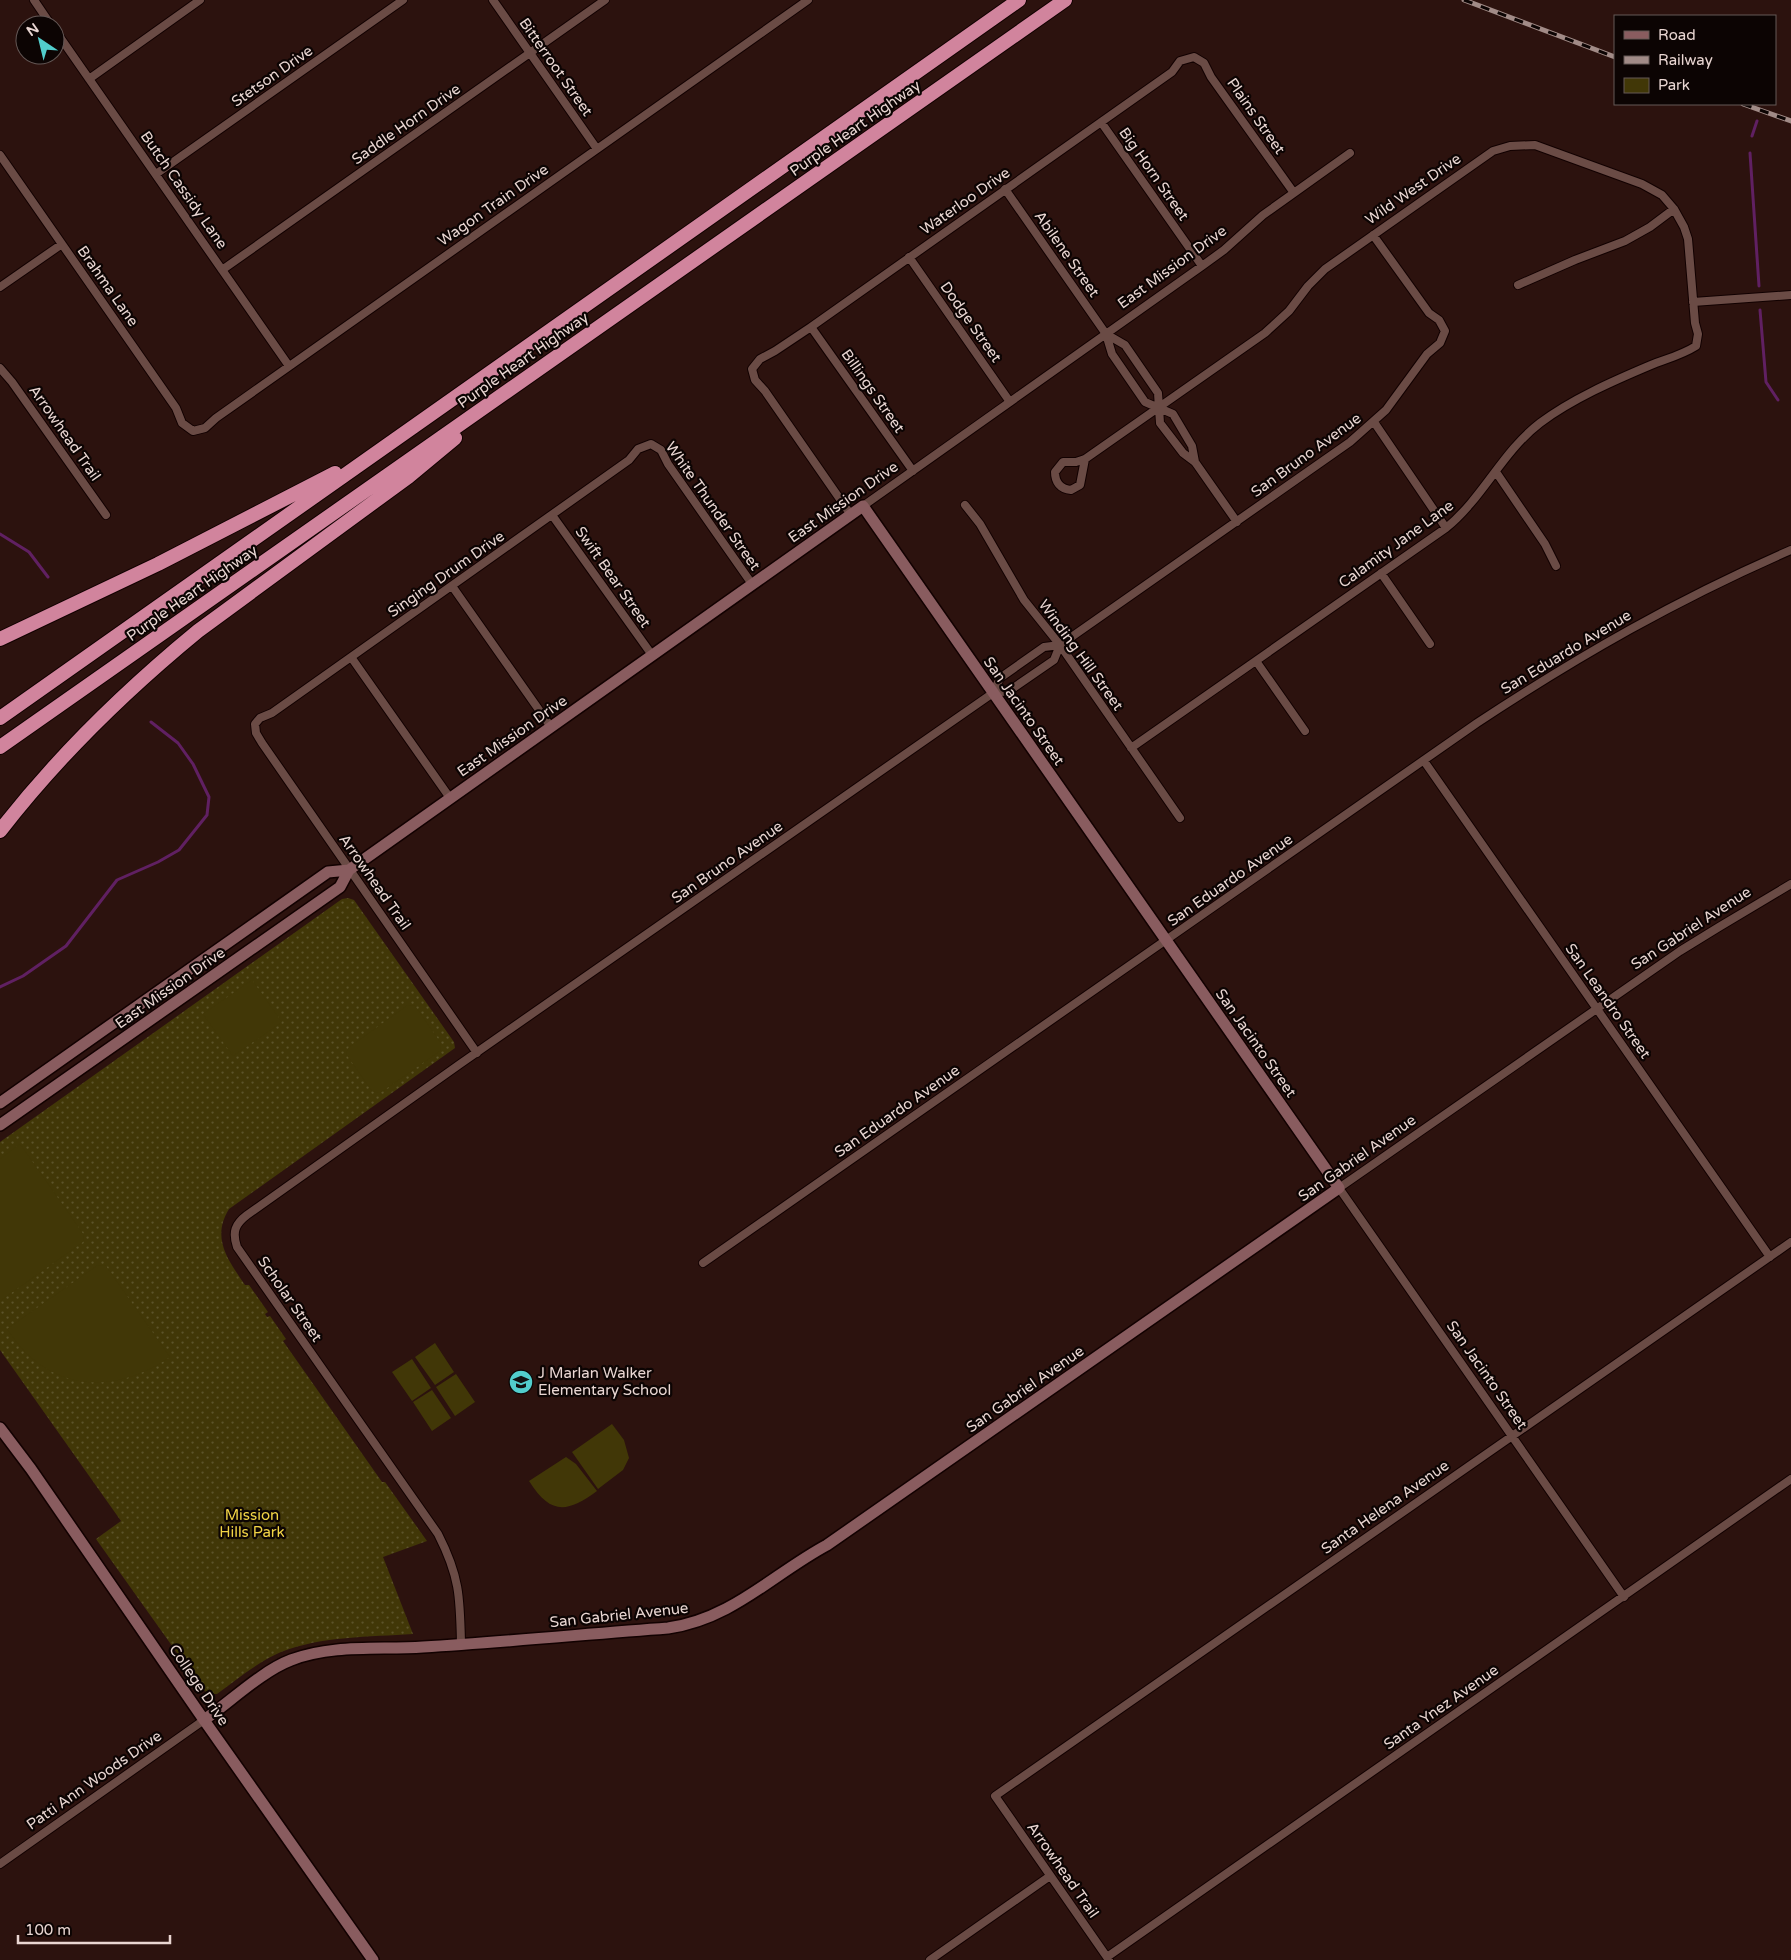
<svg xmlns="http://www.w3.org/2000/svg" width="1791" height="1960" font-family="'Varela Round',sans-serif">
<style>
.green{fill:url(#green-dots)}
.pitch{fill:#413707}
.lines{fill:none;stroke-linecap:round;stroke-linejoin:round}
.stream{stroke:#602062;stroke-width:3}
.street-casing{stroke:#120100;stroke-width:10}
.secondary-casing{stroke:#120100;stroke-width:14}
.highway-casing{stroke:#120100;stroke-width:16}
.street{stroke:#6a4b45;stroke-width:8}
.secondary{stroke:#895c5f;stroke-width:11}
.highway{stroke:#d1849d;stroke-width:14}
.rail-casing{stroke:#a18b87;stroke-width:5}
.rail{stroke:#0c0403;stroke-width:3;stroke-dasharray:9;stroke-linecap:butt}
.labels{text-anchor:middle;dominant-baseline:central;stroke-width:4.5;stroke-linejoin:round;paint-order:stroke}
.street-label{font-size:15px;fill:#e9d6d2;stroke:#0c0403}
.poi-label{font-size:15px;fill:#e9d6d2;stroke:#0c0403;text-anchor:start}
.park-label{font-size:15px;fill:#f2d446;stroke:#0c0403}
</style>
<defs>
<pattern id="green-dots" width="8" height="8" patternUnits="userSpaceOnUse" patternTransform="scale(1.25)"><rect width="8" height="8" fill="#413707"/><path d="M2 2h.1M6 6h.1" fill="none" stroke="#5c532a" stroke-width="1.8" stroke-linecap="round"/></pattern>
</defs>
<rect width="100%" height="100%" fill="#2c120e"/>
<path class="green" d="M 348,898 L 354,900 L 454,1042 L 455,1048 L 229,1209 C 211,1238 228,1260 245,1285 L 249,1285 L 268,1312 L 265,1314 L 267,1317 L 270,1316 L 286,1339 L 283,1341 L 382,1482 L 385,1482 L 427,1541 L 383,1557 L 413,1634 C 369,1637 322,1636 281,1652 C 258,1662 237,1679 217,1694 C 210,1694 207,1694 202,1688 L 96,1539 L 121,1521 L 0,1350 L 0,1142 L 342,899 Z"/>
<path class="pitch" d="M 252,980 L 282,1022 L 233,1056 L 203,1014 Z
M 408,1005 L 415,1006 L 441,1043 L 440,1051 L 380,1093 L 372,1091 L 346,1054 L 348,1048 Z
M 20,1144 L 84,1235 L 83,1242 L 0,1301 L 0,1159 Z
M 98,1265 L 106,1266 L 170,1357 C 124,1389 69,1394 26,1353 C 19,1346 13,1337 7,1329 Z
M 435,1343 L 454,1372 L 435,1385 L 415,1357 Z
M 412,1359 L 431,1388 L 412,1401 L 392,1372 Z
M 456,1374 L 475,1402 L 455,1416 L 436,1387 Z
M 432,1390 L 451,1418 L 432,1431 L 413,1402 Z
M 612,1424 L 624,1440 L 629,1458 L 623,1470 L 598,1489 L 572,1452 Z
M 566,1457 L 576,1464 L 597,1491 C 566,1514 550,1514 529,1481 Z"/>
<g class="lines">
<path class="stream" d="M 1752,136 L 1757,121
M 1750,153 L 1759,286
M 1760,310 L 1766,382 L 1778,400
M 0,534 L 29,552 L 48,577
M 0,987 L 23,976 L 66,946 L 117,880 L 158,862 L 179,850 L 207,815 L 209,797 L 193,764 L 178,743 L 151,722"/>
<g class="street-casing">
<path id="street" d="M 34,0 L 51,25
M 493,0 L 597,149
M 55,30 L 289,366
M 89,79 L 200,0
M 1101,122 L 1202,266
M 0,155 L 176,408 L 182,423 L 193,431 L 205,428 L 216,418 L 808,0
M 156,174 L 403,0
M 1005,189 L 1106,334 L 1112,354 L 1145,402 L 1159,408 L 1160,423 L 1183,453 L 1195,462 L 1237,522
M 909,257 L 1010,402
M 222,270 L 605,0
M 1518,285 L 1575,260 L 1625,241 L 1650,227 L 1674,209
M 0,287 L 62,244
M 1693,302 L 1791,295
M 811,327 L 913,471
M 1106,334 L 1125,345 L 1158,393 L 1159,408 L 1173,414 L 1192,446 L 1195,462
M 0,368 L 12,382 L 106,515
M 1374,422 L 1446,528
M 1085,459 L 1080,485 L 1071,490 C 1060,489 1055,482 1055,472 L 1063,462 L 1076,462 L 1085,459 L 1265,333 L 1289,311 L 1308,286 L 1325,269 L 1493,151 L 1510,146 L 1535,145 L 1642,184 L 1662,195 L 1674,209 L 1684,227 L 1688,239 L 1695,323 L 1698,334 L 1696,346 C 1682,355 1666,359 1651,365 C 1613,381 1572,399 1540,423 C 1502,452 1483,498 1446,528 L 1131,748
M 1496,472 L 1545,544 L 1556,566
M 965,505 L 980,524 L 1024,600 L 1060,645 L 1180,818
M 863,506 L 1202,266 L 1224,250 L 1263,215 L 1350,153
M 552,515 L 652,655
M 851,515 L 765,391 L 755,380 L 752,369 L 760,359 L 775,351 L 811,327 L 1172,72 L 1180,61 L 1194,57 L 1204,63 L 1211,77 L 1294,193
M 1381,573 L 1430,644
M 452,586 L 551,727
M 351,657 L 450,798
M 1256,661 L 1305,731
M 993,693 L 1000,678 L 1044,647 L 1060,645 L 1350,442 L 1386,410 L 1427,354 L 1440,343 L 1445,331 L 1439,320 L 1429,313 L 1373,235
M 1424,761 L 1770,1257
M 477,1053 L 262,743 L 256,733 L 255,724 L 260,718 L 272,713 L 629,460 L 638,449 L 651,444 L 661,450 L 668,464 L 752,584
M 703,1263 L 1477,723 C 1580,655 1678,599 1791,550
M 1624,1597 L 1339,1188 L 1680,951 L 1719,927 L 1791,884
M 461,1644 C 460,1598 460,1577 438,1534 L 237,1247 C 232,1232 235,1224 247,1215 L 460,1064 L 993,693 L 1009,691 L 1054,660 L 1060,645
M 0,1864 L 204,1720
M 1107,1957 L 1791,1479
M 930,1960 L 1050,1876
M 1109,1960 L 995,1796 L 1791,1242"/>
</g>
<g class="secondary-casing">
<path id="secondary" d="M 0,1103 L 328,872 L 349,870
M 0,1125 L 340,887 L 349,870 L 863,506 L 1339,1188 L 827,1545 C 773,1574 732,1619 668,1628 C 587,1634 505,1642 423,1647 C 379,1650 333,1644 291,1660 C 262,1671 230,1702 204,1720
M 0,1428 L 31,1469 L 204,1720 L 373,1960"/>
</g>
<g class="highway-casing">
<path id="highway" d="M 0,639 L 158,564 L 335,473
M 0,718 L 1019,0
M 0,747 L 1065,0
M 0,831 C 58,756 125,691 198,631 L 408,477 L 455,438"/>
</g>
<use href="#street" class="street"/>
<use href="#secondary" class="secondary"/>
<use href="#highway" class="highway"/>
<g class="rail-casing">
<path id="rail" d="M 1464,0 L 1615,57
M 1743,104 L 1791,121"/>
</g>
<use href="#rail" class="rail"/>
</g>
<defs>
<g id="school-disc" transform="scale(1.25)"><circle r="9.5" fill="#52cdcc" stroke="#0c0403"/><path d="M0-5L7-2L0 1L-7-2ZM-4 1L0 2.5L4 1V4Q0 6-4 4Z" fill="#111"/></g>
</defs>
<g fill-rule="evenodd">
<use href="#school-disc" x="521" y="1382"/>
</g>
<g class="labels">
<g class="street-label">
<text transform="translate(556 67) rotate(55)">Bitterroot Street</text>
<text transform="translate(272 76) rotate(-35)">Stetson Drive</text>
<text transform="translate(1256 116) rotate(55)">Plains Street</text>
<text transform="translate(406 124) rotate(-35)">Saddle Horn Drive</text>
<text transform="translate(855 128) rotate(-35)">Purple Heart Highway</text>
<text transform="translate(1154 174) rotate(55)">Big Horn Street</text>
<text transform="translate(1413 189) rotate(-35)">Wild West Drive</text>
<text transform="translate(184 190) rotate(55)">Butch Cassidy Lane</text>
<text transform="translate(965 201) rotate(-35)">Waterloo Drive</text>
<text transform="translate(493 205) rotate(-35)">Wagon Train Drive</text>
<text transform="translate(1067 254) rotate(55)">Abilene Street</text>
<text transform="translate(1172 267) rotate(-36)">East Mission Drive</text>
<text transform="translate(108 286) rotate(55)">Brahma Lane</text>
<text transform="translate(971 322) rotate(55)">Dodge Street</text>
<text transform="translate(523 360) rotate(-35)">Purple Heart Highway</text>
<text transform="translate(873 391) rotate(55)">Billings Street</text>
<text transform="translate(65 433) rotate(55)">Arrowhead Trail</text>
<text transform="translate(1306 455) rotate(-36)">San Bruno Avenue</text>
<text transform="translate(843 502) rotate(-35)">East Mission Drive</text>
<text transform="translate(713 506) rotate(55)">White Thunder Street</text>
<text transform="translate(1396 544) rotate(-36)">Calamity Jane Lane</text>
<text transform="translate(446 574) rotate(-35)">Singing Drum Drive</text>
<text transform="translate(613 577) rotate(55)">Swift Bear Street</text>
<text transform="translate(192 593) rotate(-35)">Purple Heart Highway</text>
<text transform="translate(1566 652) rotate(-31)">San Eduardo Avenue</text>
<text transform="translate(1081 655) rotate(54)">Winding Hill Street</text>
<text transform="translate(1024 711) rotate(55)">San Jacinto Street</text>
<text transform="translate(512 736) rotate(-35)">East Mission Drive</text>
<text transform="translate(727 862) rotate(-35)">San Bruno Avenue</text>
<text transform="translate(1230 880) rotate(-35)">San Eduardo Avenue</text>
<text transform="translate(375 882) rotate(55)">Arrowhead Trail</text>
<text transform="translate(1691 928) rotate(-33)">San Gabriel Avenue</text>
<text transform="translate(170 988) rotate(-35)">East Mission Drive</text>
<text transform="translate(1608 1001) rotate(55)">San Leandro Street</text>
<text transform="translate(1256 1043) rotate(55)">San Jacinto Street</text>
<text transform="translate(897 1111) rotate(-35)">San Eduardo Avenue</text>
<text transform="translate(1357 1158) rotate(-35)">San Gabriel Avenue</text>
<text transform="translate(290 1299) rotate(55)">Scholar Street</text>
<text transform="translate(1487 1375) rotate(55)">San Jacinto Street</text>
<text transform="translate(1025 1389) rotate(-35)">San Gabriel Avenue</text>
<text transform="translate(1385 1507) rotate(-35)">Santa Helena Avenue</text>
<text transform="translate(619 1615) rotate(-6)">San Gabriel Avenue</text>
<text transform="translate(199 1685) rotate(56)">College Drive</text>
<text transform="translate(1441 1707) rotate(-35)">Santa Ynez Avenue</text>
<text transform="translate(94 1780) rotate(-35)">Patti Ann Woods Drive</text>
<text transform="translate(1063 1870) rotate(55)">Arrowhead Trail</text>
</g>
<g class="poi-label">
<text x="538" y="1373">J Marlan Walker<tspan x="538" dy="17">Elementary School</tspan></text>
</g>
<g class="park-label">
<text x="252" y="1515">Mission<tspan x="252" dy="17">Hills Park</tspan></text>
</g>
</g>
<rect x="1614" y="15" width="162" height="90" fill="#0c0403" stroke="#645856"/>
<rect x="1624" y="31" width="25" height="8" fill="#895c5f" stroke="#645856"/>
<text x="1658" y="40" font-size="15" fill="#e9d6d2">Road</text>
<rect x="1624" y="56" width="25" height="8" fill="#a18b87" stroke="#645856"/>
<text x="1658" y="65" font-size="15" fill="#e9d6d2">Railway</text>
<rect x="1624" y="78" width="25" height="15" fill="#413707" stroke="#645856"/>
<text x="1658" y="90" font-size="15" fill="#e9d6d2">Park</text>
<g transform="translate(40 40) rotate(325)"><circle r="24" fill="#0c0403" stroke="#645856"/>
<path d="M0-4L9 19L0 12L-9 19Z" fill="#52cdcc"/>
<text y="-8" font-size="14" font-weight="bold" text-anchor="middle" fill="#e9d6d2">N</text>
</g>
<path d="M18 1935v8h152v-8" fill="none" stroke="#e9d6d2" stroke-width="2.5"/>
<text x="25" y="1935" font-size="15" fill="#e9d6d2" stroke="#0c0403" stroke-width="4" paint-order="stroke">100 m</text>
</svg>
